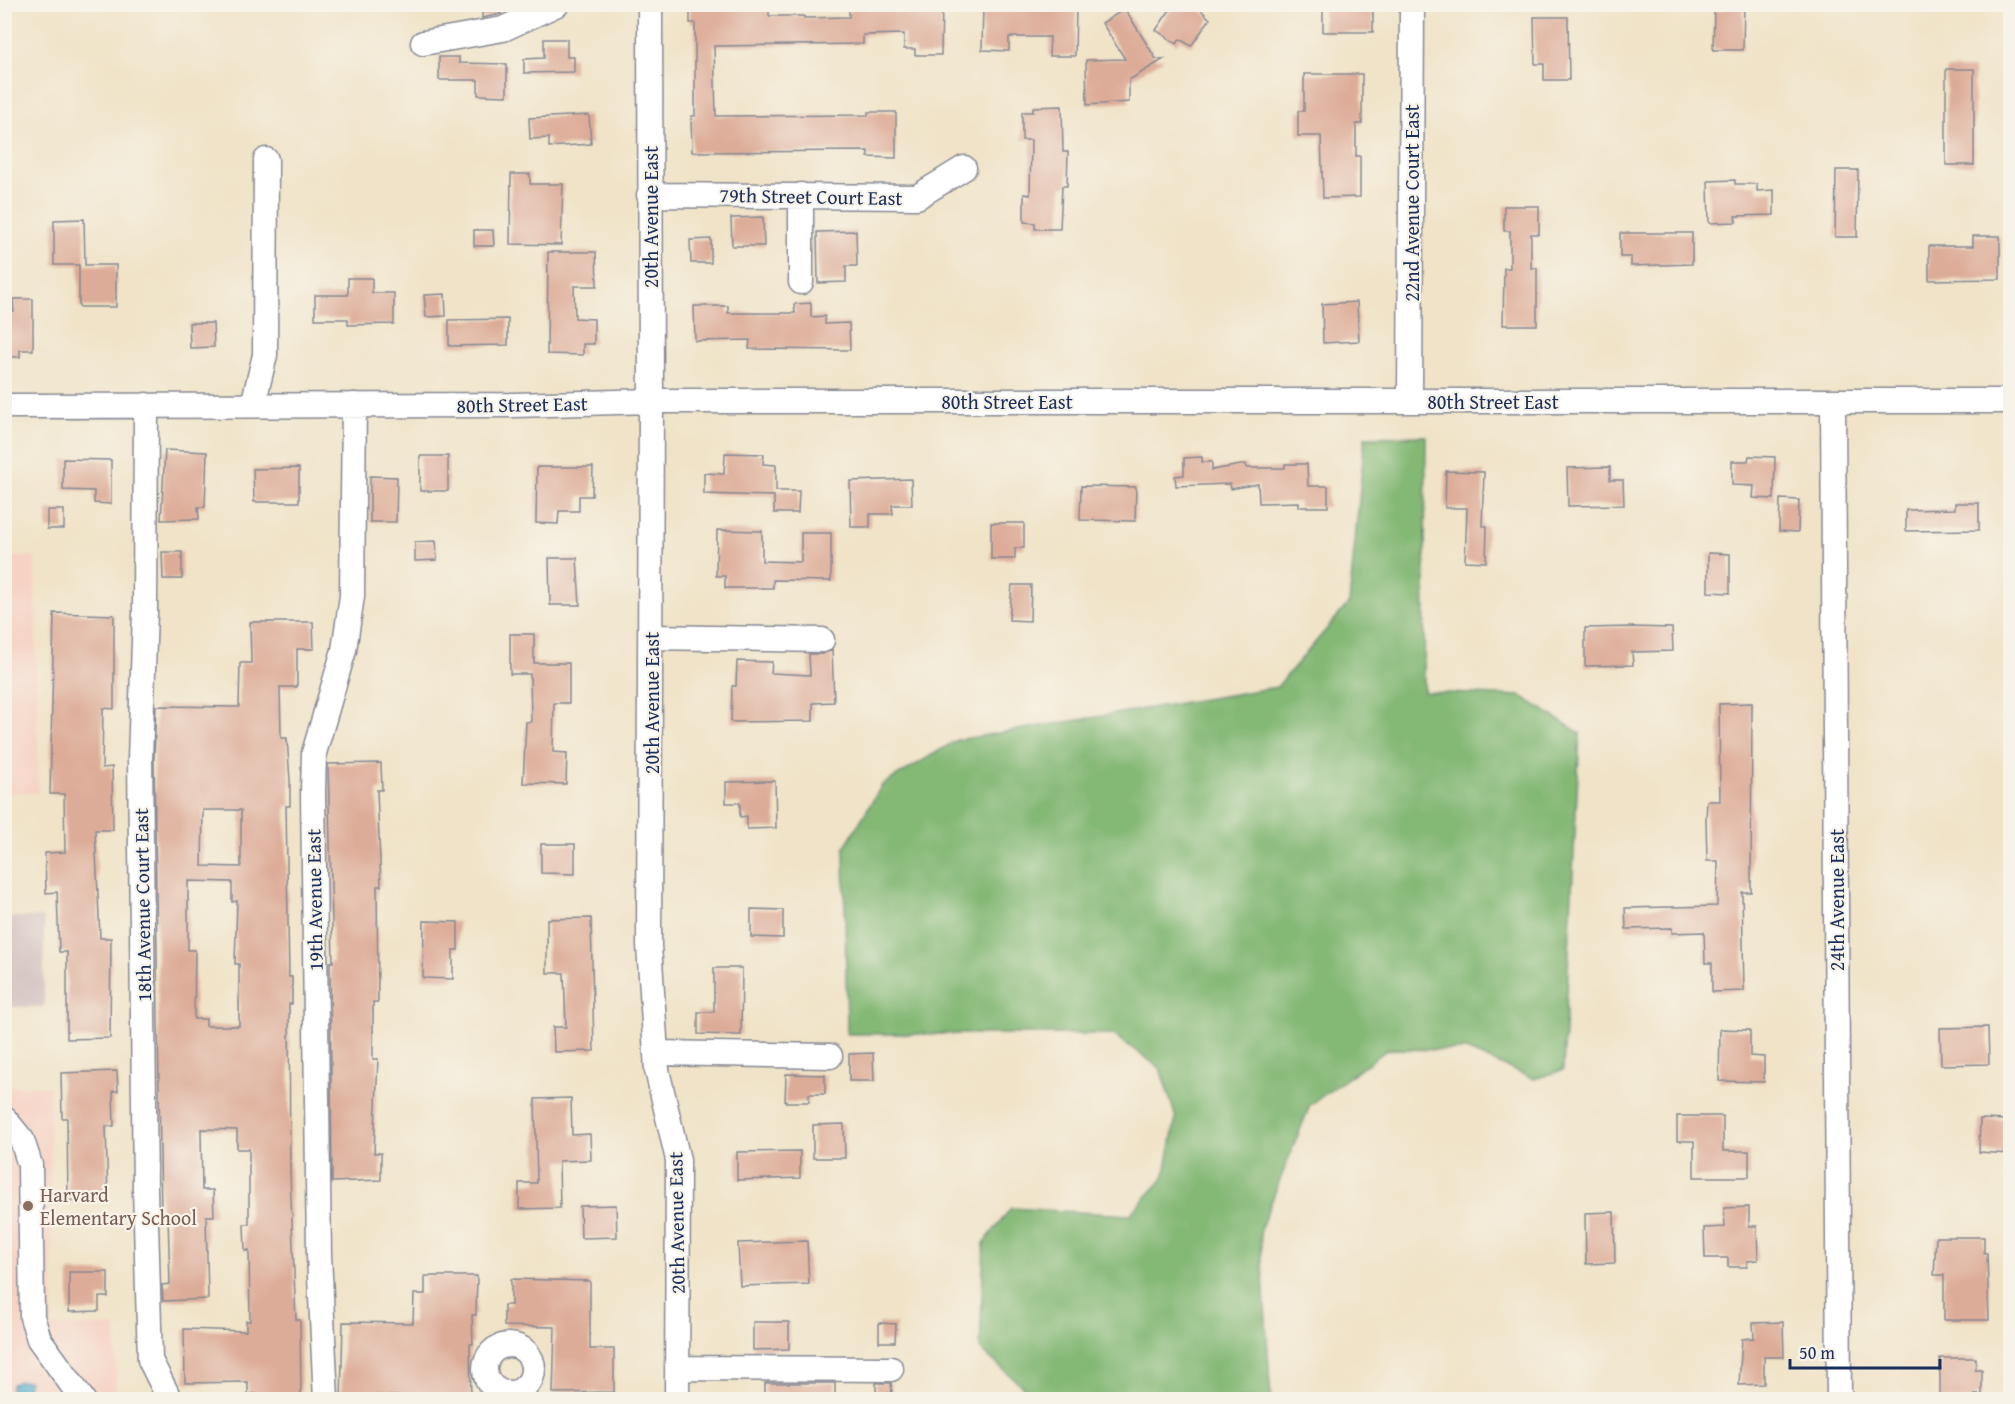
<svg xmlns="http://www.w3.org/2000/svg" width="2015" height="1404" font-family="'Gentium Book Plus',serif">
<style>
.built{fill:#f6d2c4}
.industrial{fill:#d1bfbe}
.forest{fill:#83b874;stroke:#4f7469;stroke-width:1.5}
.water{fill:#4eafcd;stroke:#346f96;stroke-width:1.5}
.building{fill:#ddac98;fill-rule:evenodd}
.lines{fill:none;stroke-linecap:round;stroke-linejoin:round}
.minor-casing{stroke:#868993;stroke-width:27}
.minor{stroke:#fff;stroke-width:24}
.education-dot{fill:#8d6e63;stroke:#f7f3e8;stroke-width:2}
.labels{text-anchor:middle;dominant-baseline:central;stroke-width:4.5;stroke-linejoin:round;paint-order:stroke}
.street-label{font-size:20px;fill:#1b2f5e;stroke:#f7f3e8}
.education-label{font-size:20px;fill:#785e54;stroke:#f7f3e8;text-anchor:start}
</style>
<rect width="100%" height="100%" fill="#f7f3e8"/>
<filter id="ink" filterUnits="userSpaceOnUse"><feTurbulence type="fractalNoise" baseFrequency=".0167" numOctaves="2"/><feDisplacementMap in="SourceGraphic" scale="12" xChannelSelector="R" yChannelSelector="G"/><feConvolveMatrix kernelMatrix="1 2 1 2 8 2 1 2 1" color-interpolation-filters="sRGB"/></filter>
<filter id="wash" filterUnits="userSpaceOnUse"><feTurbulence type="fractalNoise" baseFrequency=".008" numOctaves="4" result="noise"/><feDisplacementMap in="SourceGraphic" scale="24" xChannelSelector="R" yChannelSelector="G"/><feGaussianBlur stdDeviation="1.35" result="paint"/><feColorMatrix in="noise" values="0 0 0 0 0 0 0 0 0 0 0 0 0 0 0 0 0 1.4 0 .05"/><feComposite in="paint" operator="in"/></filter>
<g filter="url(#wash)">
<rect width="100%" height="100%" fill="#f0e3c8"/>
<path class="built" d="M 35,556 L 38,793 L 5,793 L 5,557 Z
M 4,1086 L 49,1086 L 53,1326 L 116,1326 L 116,1399 L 5,1399 Z"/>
<path class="industrial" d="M 4,917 L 44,917 L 44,1007 L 5,1007 Z"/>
<path class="forest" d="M 1426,436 L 1424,692 L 1521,696 L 1580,733 L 1563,1070 L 1534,1079 L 1466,1050 L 1388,1049 L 1310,1105 L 1260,1230 L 1271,1399 L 1030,1399 L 1031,1394 L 980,1349 L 984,1243 L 1011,1208 L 1129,1215 L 1164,1178 L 1176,1118 L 1160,1068 L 1112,1034 L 847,1034 L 844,848 L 882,785 L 957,740 L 1277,687 L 1349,603 L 1365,437 Z"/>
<path class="water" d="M 19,1381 L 29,1381 L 27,1388 L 61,1399 L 9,1399 L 12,1384 Z"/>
<g id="blocks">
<path class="building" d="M 482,4 L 501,4 L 501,14 L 482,18 Z
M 690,4 L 769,4 L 769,16 L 804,16 L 804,18 L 849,17 L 849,4 L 942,4 L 941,55 L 915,55 L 915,49 L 904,49 L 904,34 L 863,35 L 863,44 L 714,46 L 716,116 L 868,115 L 868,112 L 896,112 L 896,158 L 868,157 L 868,151 L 692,152 L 691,116 L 695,116 L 695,23 L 690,23 Z
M 983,4 L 1076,8 L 1075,56 L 1049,56 L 1050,37 L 1009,37 L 1009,51 L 982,50 Z
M 1174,4 L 1195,4 L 1210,19 L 1191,46 L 1180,39 L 1177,44 L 1156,30 Z
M 1323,4 L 1373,4 L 1373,32 L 1323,32 Z
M 1722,4 L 1744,4 L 1743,50 L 1713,50 L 1714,10 L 1722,10 Z
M 1125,9 L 1156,59 L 1164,59 L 1129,80 L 1129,102 L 1087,105 L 1086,60 L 1125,59 L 1102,23 Z
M 1534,17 L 1568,17 L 1569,80 L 1544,80 L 1544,64 L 1535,64 Z
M 544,39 L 567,39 L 567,57 L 574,57 L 574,72 L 524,73 L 524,59 L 544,58 Z
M 439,57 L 459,57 L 459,63 L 507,64 L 507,96 L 478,95 L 478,80 L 439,80 Z
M 1946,69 L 1974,69 L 1974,165 L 1946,165 Z
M 1304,74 L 1362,74 L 1362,124 L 1356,124 L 1356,156 L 1360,156 L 1360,197 L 1323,198 L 1321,136 L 1298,136 L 1298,111 L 1304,111 Z
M 1062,106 L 1063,152 L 1068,152 L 1067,186 L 1062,186 L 1060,229 L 1035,229 L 1035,223 L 1024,222 L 1024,194 L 1030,195 L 1031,140 L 1022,140 L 1022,112 L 1033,112 L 1033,107 Z
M 589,115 L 591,144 L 549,147 L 549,138 L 530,139 L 529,118 Z
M 1836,170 L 1858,170 L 1857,237 L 1835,237 Z
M 511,174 L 530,174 L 530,184 L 563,184 L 561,245 L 510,244 Z
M 1735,180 L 1735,184 L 1757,184 L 1757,191 L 1774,190 L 1774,215 L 1735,216 L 1736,222 L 1709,223 L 1708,181 Z
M 1504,206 L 1539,206 L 1539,234 L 1531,234 L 1531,268 L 1537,268 L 1537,325 L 1503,325 L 1504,268 L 1510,268 L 1510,231 L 1504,231 Z
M 763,217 L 764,246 L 732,246 L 731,218 Z
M 84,219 L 85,265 L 116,265 L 116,307 L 79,307 L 79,265 L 54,265 L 54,220 Z
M 474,230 L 493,230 L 494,246 L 474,246 Z
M 856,231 L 857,266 L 846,266 L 846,282 L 818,283 L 817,232 Z
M 1620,233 L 1692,233 L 1692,264 L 1631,266 L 1631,257 L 1620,257 Z
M 1973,236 L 2000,236 L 2000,279 L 1929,280 L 1929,246 L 1973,246 Z
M 711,239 L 711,263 L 691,263 L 690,240 Z
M 548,252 L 596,252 L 597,286 L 574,286 L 575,318 L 594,319 L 594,344 L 583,344 L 583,355 L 547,354 Z
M 348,278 L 372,278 L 372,293 L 394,293 L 394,324 L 348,325 L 348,319 L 315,319 L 315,295 L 348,295 Z
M 445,294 L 446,316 L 426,317 L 424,295 Z
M 13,299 L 33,299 L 33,350 L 20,350 L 20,357 L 4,357 L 4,311 L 14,311 Z
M 1357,302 L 1359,341 L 1323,343 L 1322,304 Z
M 811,303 L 811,317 L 825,316 L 825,324 L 849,323 L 850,350 L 749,349 L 750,340 L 695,341 L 694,306 L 728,306 L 728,313 L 795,313 L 794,304 Z
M 508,319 L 508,345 L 449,346 L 449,320 Z
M 189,323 L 213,323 L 214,347 L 190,348 Z
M 165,450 L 207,452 L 205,507 L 198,507 L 199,519 L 161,520 Z
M 725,453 L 764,454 L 763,464 L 776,465 L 776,491 L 799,491 L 798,513 L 774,513 L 774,496 L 704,494 L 704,473 L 724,474 Z
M 420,456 L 448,456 L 448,491 L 420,491 Z
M 1749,456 L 1775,457 L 1774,499 L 1753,498 L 1754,486 L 1732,485 L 1732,461 L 1748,461 Z
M 1202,457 L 1202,462 L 1212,462 L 1212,470 L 1246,464 L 1247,468 L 1285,468 L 1285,464 L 1307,464 L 1308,486 L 1328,486 L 1328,507 L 1299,507 L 1299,502 L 1259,503 L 1258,484 L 1231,489 L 1230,484 L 1176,486 L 1175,476 L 1184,475 L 1184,458 Z
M 63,459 L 111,460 L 111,504 L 94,503 L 94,491 L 63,490 Z
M 537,467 L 593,467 L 592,496 L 579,496 L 579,511 L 559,511 L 558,524 L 536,523 Z
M 1610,467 L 1610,480 L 1623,480 L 1624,505 L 1568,506 L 1567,468 Z
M 299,468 L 299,502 L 254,502 L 253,469 Z
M 1446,471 L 1484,472 L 1482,526 L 1487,526 L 1486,562 L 1465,561 L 1467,508 L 1445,508 Z
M 370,476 L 397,477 L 396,522 L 370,522 Z
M 911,479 L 912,505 L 892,505 L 893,514 L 870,514 L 870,527 L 851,527 L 850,481 Z
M 1081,486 L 1136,487 L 1135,521 L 1080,520 Z
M 1780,499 L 1799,500 L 1798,532 L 1779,531 Z
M 1955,503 L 1979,503 L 1979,530 L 1906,531 L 1906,510 L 1955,509 Z
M 47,510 L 64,510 L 64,529 L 47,529 Z
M 991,523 L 1024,523 L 1024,548 L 1015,548 L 1015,559 L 991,559 Z
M 717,530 L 762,531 L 762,561 L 801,562 L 801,533 L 831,533 L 831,581 L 773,580 L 773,588 L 725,588 L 725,576 L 716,576 Z
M 436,541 L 437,560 L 415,561 L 415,542 Z
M 162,552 L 182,552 L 182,579 L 163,579 Z
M 1708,553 L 1730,554 L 1730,593 L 1708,592 Z
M 549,558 L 577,558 L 580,605 L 550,605 Z
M 1012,585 L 1031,585 L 1030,621 L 1009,620 Z
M 54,613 L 114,615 L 114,709 L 103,708 L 102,768 L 112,767 L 113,830 L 95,830 L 100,938 L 111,938 L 110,1038 L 67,1039 L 67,952 L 59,952 L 57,892 L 46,893 L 45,853 L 65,852 L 64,794 L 50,794 Z
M 250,622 L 313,622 L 314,649 L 297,649 L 297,687 L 280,687 L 281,738 L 287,738 L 290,780 L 290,806 L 286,806 L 289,977 L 292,977 L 292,1004 L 289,1004 L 290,1174 L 296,1320 L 300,1320 L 301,1400 L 256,1400 L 256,1394 L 248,1394 L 248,1382 L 185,1383 L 184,1329 L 246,1331 L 246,1321 L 250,1321 L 249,1250 L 245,1251 L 244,1224 L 249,1224 L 249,1149 L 237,1149 L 237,1130 L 201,1129 L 202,1190 L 213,1190 L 214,1216 L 206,1216 L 208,1299 L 163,1301 L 162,1285 L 170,1284 L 168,1216 L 161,1216 L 154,759 L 156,706 L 239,707 L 240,663 L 251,663 ZM 203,810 L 241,810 L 241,867 L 202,866 ZM 188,881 L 232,882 L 232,902 L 237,901 L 235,964 L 239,964 L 239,1026 L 206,1026 L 206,1019 L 194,1019 L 195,950 L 188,950 Z
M 1632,627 L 1672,628 L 1673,651 L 1632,652 L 1633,665 L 1585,666 L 1585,628 Z
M 510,634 L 534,634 L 534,663 L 569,663 L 569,703 L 554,703 L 553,752 L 567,753 L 566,784 L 523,783 L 526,722 L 531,722 L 530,674 L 510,674 Z
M 832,649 L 834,702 L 813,703 L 813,721 L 731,722 L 732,686 L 736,686 L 737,661 L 772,662 L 771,673 L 810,675 L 809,654 L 822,654 Z
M 1752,703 L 1751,892 L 1742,892 L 1744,991 L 1712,992 L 1712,963 L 1705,963 L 1704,932 L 1672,933 L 1672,928 L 1626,929 L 1625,908 L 1717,906 L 1718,861 L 1707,861 L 1706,819 L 1707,801 L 1720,801 L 1719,704 Z
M 381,763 L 382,790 L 377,790 L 381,886 L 377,886 L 378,1002 L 373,1002 L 373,1059 L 378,1059 L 374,1153 L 381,1153 L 381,1180 L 332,1182 L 330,962 L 333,962 L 328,764 Z
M 775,781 L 776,828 L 747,829 L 747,816 L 740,817 L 740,803 L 726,803 L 726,782 Z
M 541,844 L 575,844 L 575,874 L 541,873 Z
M 751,909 L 783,910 L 783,938 L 751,937 Z
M 591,918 L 594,1051 L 554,1052 L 553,1027 L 566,1027 L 564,973 L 547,973 L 547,919 Z
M 424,921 L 458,922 L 458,950 L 453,950 L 453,979 L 423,978 Z
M 714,968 L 742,968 L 741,1035 L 698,1034 L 698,1012 L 714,1012 Z
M 1988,1027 L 1989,1064 L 1941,1065 L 1940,1028 Z
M 1720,1029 L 1750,1030 L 1750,1056 L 1764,1057 L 1764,1082 L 1719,1081 Z
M 873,1053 L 874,1081 L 849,1081 L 849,1054 Z
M 117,1071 L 118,1091 L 113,1091 L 114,1126 L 106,1126 L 108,1200 L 68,1201 L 67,1118 L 62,1118 L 61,1073 Z
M 786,1074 L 825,1075 L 825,1094 L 809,1094 L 809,1102 L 785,1102 Z
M 571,1098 L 572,1135 L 590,1134 L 591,1160 L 559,1161 L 560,1208 L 519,1209 L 519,1183 L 537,1183 L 535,1099 Z
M 1677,1116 L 1723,1116 L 1723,1151 L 1749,1151 L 1749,1177 L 1694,1177 L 1694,1141 L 1677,1141 Z
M 1980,1119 L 2010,1120 L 2010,1154 L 1979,1152 Z
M 844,1124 L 845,1158 L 813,1158 L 813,1125 Z
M 800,1151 L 800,1178 L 737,1180 L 737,1152 Z
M 616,1205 L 617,1237 L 581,1238 L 580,1206 Z
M 1749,1207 L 1749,1226 L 1757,1226 L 1758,1260 L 1747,1261 L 1747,1267 L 1728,1267 L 1728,1258 L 1705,1258 L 1704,1228 L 1725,1227 L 1724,1208 Z
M 1614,1212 L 1615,1263 L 1586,1264 L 1585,1213 Z
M 1936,1237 L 1984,1237 L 1984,1253 L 1987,1253 L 1989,1320 L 1944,1320 L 1944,1275 L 1934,1275 Z
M 807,1241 L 809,1284 L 740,1286 L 738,1243 Z
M 69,1272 L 108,1272 L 108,1297 L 99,1297 L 99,1311 L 69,1312 Z
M 425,1276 L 477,1276 L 476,1315 L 472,1315 L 473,1344 L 470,1344 L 471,1400 L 370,1395 L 370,1400 L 341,1400 L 343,1322 L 413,1323 L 414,1294 L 425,1294 Z
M 511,1279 L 590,1281 L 590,1349 L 614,1349 L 614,1392 L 553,1393 L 555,1327 L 504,1326 L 504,1305 L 511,1305 Z
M 753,1322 L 789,1322 L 789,1349 L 753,1350 Z
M 1783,1322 L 1784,1357 L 1764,1357 L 1764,1384 L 1739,1385 L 1742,1339 L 1754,1338 L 1753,1323 Z
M 879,1323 L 896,1324 L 895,1342 L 879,1342 Z
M 1940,1358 L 1976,1358 L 1975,1370 L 1982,1370 L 1982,1395 L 1975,1395 L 1975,1400 L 1940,1400 Z
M 765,1383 L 835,1383 L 835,1400 L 765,1400 Z
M 876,1383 L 891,1383 L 892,1393 L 876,1393 Z"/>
</g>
</g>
<g filter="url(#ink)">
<use href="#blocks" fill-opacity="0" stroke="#868993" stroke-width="1.5"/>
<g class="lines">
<g class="minor-casing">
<path id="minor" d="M 650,4 L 651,401 L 649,945 L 657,1070 L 678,1160 L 677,1400
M 423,43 L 503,29 L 557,4
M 649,195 L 917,197 L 964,168
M 801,195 L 801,282
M 1410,401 L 1412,4
M 1833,401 L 1839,1400
M 146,405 L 145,612 L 140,759 L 145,1188 L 150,1360 L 170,1400
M 253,405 L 265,355 L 266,160
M 4,406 L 514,405 L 651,401 L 2010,401
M 651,637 L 822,640
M 656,1053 L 830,1056
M 4,1118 L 22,1140 L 30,1165 L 32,1317 L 39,1339 L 83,1400
M485 1369a24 24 0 1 1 48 0a24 24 0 1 1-48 0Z
M 677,1368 L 891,1369
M 326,1400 L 319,1255 L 313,792 L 314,753 L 344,650 L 352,596 L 354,405"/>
</g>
<use href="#minor" class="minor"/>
</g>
</g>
<circle class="education-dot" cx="28" cy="1206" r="6"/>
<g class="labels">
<g class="street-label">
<text transform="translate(811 196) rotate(1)">79th Street Court East</text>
<text transform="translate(1411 203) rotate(-90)">22nd Avenue Court East</text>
<text transform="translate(650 217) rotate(-90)">20th Avenue East</text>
<text x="1007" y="401">80th Street East</text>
<text x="1493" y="401">80th Street East</text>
<text transform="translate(522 404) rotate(-1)">80th Street East</text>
<text transform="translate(651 703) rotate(-90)">20th Avenue East</text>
<text transform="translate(314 900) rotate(-91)">19th Avenue East</text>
<text transform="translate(1836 900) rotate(-90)">24th Avenue East</text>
<text transform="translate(142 905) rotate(-91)">18th Avenue Court East</text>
<text transform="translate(676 1223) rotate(-91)">20th Avenue East</text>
</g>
<g class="education-label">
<text x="40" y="1194">Harvard<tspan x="40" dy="23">Elementary School</tspan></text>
</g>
</g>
<rect width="2015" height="1404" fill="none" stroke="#f7f3e8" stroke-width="24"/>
<path d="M1790 1359v9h150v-9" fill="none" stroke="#1b2f5e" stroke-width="3"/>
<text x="1799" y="1359" font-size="18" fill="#1b2f5e" stroke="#f7f3e8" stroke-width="4.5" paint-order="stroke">50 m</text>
</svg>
